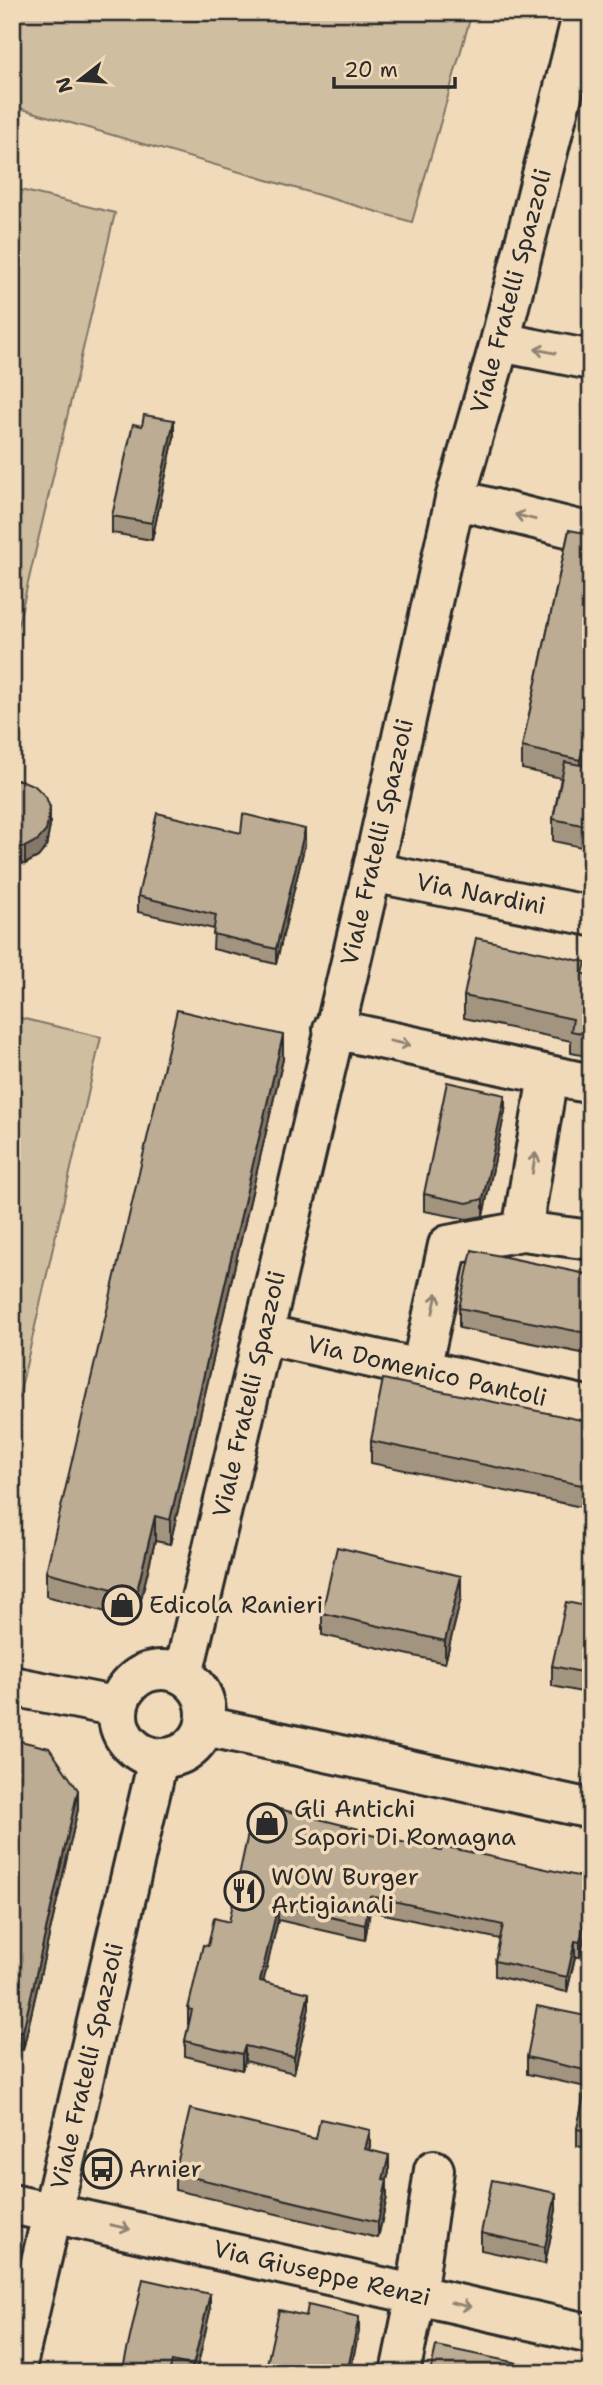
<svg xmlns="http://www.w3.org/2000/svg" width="603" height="2385" font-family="'Shantell Sans',sans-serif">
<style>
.pitch{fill:#d0bea1;stroke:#7e7466;stroke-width:2}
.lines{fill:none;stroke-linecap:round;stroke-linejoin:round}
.minor-casing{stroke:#2b2b2b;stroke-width:44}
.major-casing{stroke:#2b2b2b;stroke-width:44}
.minor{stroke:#f0dab9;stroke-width:38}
.major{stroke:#f0dab9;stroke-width:38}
.wall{fill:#a3947f;stroke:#2b2b2b;stroke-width:2}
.shaded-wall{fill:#847868;stroke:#2b2b2b;stroke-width:2}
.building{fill:#bdac94;stroke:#2b2b2b;stroke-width:2}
.oneway{stroke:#8e8272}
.labels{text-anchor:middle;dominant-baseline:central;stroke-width:7;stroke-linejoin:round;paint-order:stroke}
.street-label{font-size:24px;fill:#2b2b2b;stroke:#f0dab9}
.poi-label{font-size:24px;fill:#2b2b2b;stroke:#f0dab9;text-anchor:start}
</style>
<rect width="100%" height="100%" fill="#f0dab9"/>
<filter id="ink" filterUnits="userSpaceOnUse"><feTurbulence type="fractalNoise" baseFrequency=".0143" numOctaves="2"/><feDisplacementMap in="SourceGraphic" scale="14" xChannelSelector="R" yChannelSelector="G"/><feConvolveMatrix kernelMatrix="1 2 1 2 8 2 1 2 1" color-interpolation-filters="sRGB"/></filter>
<g filter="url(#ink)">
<path class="pitch" d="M 12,12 L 472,12 L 412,222 L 12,106 Z
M 12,188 L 115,213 L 12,651 Z
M 12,1016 L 101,1037 L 18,1401 L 12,1399 Z"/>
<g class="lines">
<g class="minor-casing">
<path id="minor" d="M 500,342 L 591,360
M 455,499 L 591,533
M 372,872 L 591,916
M 333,1029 L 591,1084
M 522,1231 L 548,1076
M 263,1334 L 591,1407
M 421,1369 L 448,1245 L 522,1231 L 591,1240
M 183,1675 L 372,872 L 455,499 L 500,342 L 583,12
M 12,2204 L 591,2334
M 15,2373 L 158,1760
M 400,2373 L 416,2295 L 434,2170"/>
</g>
<g class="major-casing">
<path id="major" d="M118 1714a44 44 0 1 1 88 0a44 44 0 1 1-88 0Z
M 12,1686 L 118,1707
M 205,1726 L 591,1809"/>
</g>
<use href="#minor" class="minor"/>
<use href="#major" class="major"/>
</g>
<path class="wall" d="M 591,423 L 591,448 L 590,448 Z
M 174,437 L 152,540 L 112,533 L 112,516 Z
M 569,530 L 584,766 L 591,767 L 591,849 L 553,841 L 553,819 L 561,778 L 522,769 L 522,747 Z
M 12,780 L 50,825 L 46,847 L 38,857 L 25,864 L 12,863 Z
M 241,833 L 305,844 L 276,964 L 213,949 L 214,929 L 138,912 L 138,896 Z
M 586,974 L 591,975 L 591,1057 L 571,1053 L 571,1041 L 464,1018 L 464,996 Z
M 283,1059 L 170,1544 L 155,1541 L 136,1620 L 46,1596 L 46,1572 Z
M 505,1111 L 483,1216 L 467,1219 L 424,1211 L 424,1194 Z
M 591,1275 L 591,1355 L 459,1328 L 459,1308 Z
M 591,1422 L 591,1509 L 371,1463 L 371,1441 Z
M 461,1598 L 445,1663 L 322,1635 L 322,1613 Z
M 591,1607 L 591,1694 L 552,1686 L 552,1666 Z
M 12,1739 L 78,1809 L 23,2050 L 19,2049 Z
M 359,1833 L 441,1851 L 591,1879 L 580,1957 L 575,1957 L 567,1992 L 495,1976 L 495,1961 L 500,1939 L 370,1911 L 365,1940 L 278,1920 L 263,1981 L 309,2008 L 294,2073 L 245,2061 L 242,2070 L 185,2056 L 185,2041 L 189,2024 L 188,2024 L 188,2009 L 208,1946 L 229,1922 Z
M 591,2017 L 591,2149 L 577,2146 L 577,2129 L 586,2087 L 527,2074 L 527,2057 Z
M 316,2139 L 370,2146 L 369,2150 L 389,2172 L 387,2180 L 387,2197 L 378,2238 L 175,2190 L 175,2173 Z
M 556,2210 L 545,2264 L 481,2250 L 481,2233 Z
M 210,2311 L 196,2373 L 122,2373 Z"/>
<path class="shaded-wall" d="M 174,420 L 174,437 L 152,540 L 152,523 Z
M 591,712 L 591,734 L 580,782 L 580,760 Z
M 50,808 L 50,825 L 46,847 L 38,857 L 25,864 L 25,847 Z
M 305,829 L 305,844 L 276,964 L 276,949 Z
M 283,1035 L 283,1059 L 170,1544 L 170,1520 Z
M 505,1095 L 505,1111 L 483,1216 L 483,1199 Z
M 155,1516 L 155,1541 L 136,1620 L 136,1595 Z
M 461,1576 L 461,1598 L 445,1663 L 445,1641 Z
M 78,1790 L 78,1809 L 23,2050 L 23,2031 Z
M 591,1894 L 591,1910 L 580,1957 L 580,1942 Z
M 370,1896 L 370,1911 L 365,1940 L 365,1925 Z
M 278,1905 L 278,1920 L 260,1996 L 260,1981 Z
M 575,1941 L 575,1957 L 567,1992 L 567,1977 Z
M 309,1993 L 309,2008 L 294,2073 L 294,2057 Z
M 19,2031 L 19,2049 L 12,2076 L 12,2057 Z
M 245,2046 L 245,2061 L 242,2070 L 242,2054 Z
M 370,2130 L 370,2146 L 365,2166 L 365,2149 Z
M 389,2155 L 389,2172 L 383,2195 L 383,2179 Z
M 387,2180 L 387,2197 L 378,2238 L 378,2222 Z
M 556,2193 L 556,2210 L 545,2264 L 545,2247 Z
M 210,2294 L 210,2311 L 196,2373 L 193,2373 L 193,2366 Z
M 359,2317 L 359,2332 L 350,2373 L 347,2373 Z"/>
<path class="building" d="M 144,415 L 174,420 L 152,523 L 112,516 L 133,424 L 142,426 Z
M 569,530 L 591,534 L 591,712 L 580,760 L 522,747 Z
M 565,762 L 591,767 L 591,827 L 553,819 Z
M 12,780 L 21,780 L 35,786 L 46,797 L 50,808 L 46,831 L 38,840 L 25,847 L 12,846 Z
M 157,813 L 241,833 L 243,814 L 305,829 L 276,949 L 213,934 L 216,915 L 138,896 Z
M 476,938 L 586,962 L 583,974 L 591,975 L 591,1035 L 571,1031 L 573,1019 L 464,996 Z
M 177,1010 L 283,1035 L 170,1520 L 155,1516 L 136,1595 L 46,1572 Z
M 447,1082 L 505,1095 L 483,1199 L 467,1203 L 424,1194 Z
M 472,1250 L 591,1275 L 591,1334 L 459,1308 Z
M 383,1379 L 591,1422 L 591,1487 L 371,1441 Z
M 337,1547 L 461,1576 L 445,1641 L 322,1613 Z
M 566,1602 L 591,1607 L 591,1674 L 552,1666 Z
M 12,1739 L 49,1748 L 78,1790 L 23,2031 L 19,2031 L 12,2057 Z
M 267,1806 L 359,1829 L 358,1832 L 441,1851 L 442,1846 L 591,1879 L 591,1894 L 580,1942 L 575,1941 L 567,1977 L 495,1961 L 503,1925 L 370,1896 L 365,1925 L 278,1905 L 260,1981 L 309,1993 L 294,2057 L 245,2046 L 242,2054 L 185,2041 L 192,2010 L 188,2009 L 203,1945 L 208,1946 L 214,1918 L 229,1922 L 252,1815 Z
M 537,2006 L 591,2017 L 591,2132 L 577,2129 L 589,2071 L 527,2057 Z
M 190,2109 L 316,2139 L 320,2119 L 370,2130 L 365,2149 L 389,2155 L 383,2179 L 387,2180 L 378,2222 L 175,2173 Z
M 492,2180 L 556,2193 L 545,2247 L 481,2233 Z
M 143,2279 L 210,2294 L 193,2366 L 172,2361 L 169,2373 L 122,2373 Z
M 308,2305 L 359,2317 L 347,2373 L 265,2373 L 279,2310 L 306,2316 Z
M 436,2346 L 565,2373 L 430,2373 Z"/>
<defs><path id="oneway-shaft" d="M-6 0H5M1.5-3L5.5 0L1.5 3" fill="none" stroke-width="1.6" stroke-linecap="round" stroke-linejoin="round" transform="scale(1.75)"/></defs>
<g class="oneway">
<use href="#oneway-shaft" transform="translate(545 351) rotate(-169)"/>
<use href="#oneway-shaft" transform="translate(525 517) rotate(-166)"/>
<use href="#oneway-shaft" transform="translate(400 1043) rotate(12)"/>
<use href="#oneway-shaft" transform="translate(534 1163) rotate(-81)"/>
<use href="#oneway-shaft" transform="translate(435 1303) rotate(-78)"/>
<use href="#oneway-shaft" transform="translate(120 2227) rotate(13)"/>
<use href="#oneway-shaft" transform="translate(461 2305) rotate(13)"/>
</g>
</g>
<defs>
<g id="shop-ring" transform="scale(2.0125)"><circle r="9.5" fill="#f0dab9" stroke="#2b2b2b" stroke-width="1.5"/><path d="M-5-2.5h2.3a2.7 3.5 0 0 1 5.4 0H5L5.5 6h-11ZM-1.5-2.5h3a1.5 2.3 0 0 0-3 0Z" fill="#2b2b2b"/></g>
<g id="restaurant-ring" transform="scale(2.0125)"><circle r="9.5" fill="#f0dab9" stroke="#2b2b2b" stroke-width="1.5"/><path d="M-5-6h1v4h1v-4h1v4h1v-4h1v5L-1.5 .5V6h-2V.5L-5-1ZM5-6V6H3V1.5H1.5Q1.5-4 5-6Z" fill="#2b2b2b"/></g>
<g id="bus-ring" transform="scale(2.0125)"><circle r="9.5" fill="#f0dab9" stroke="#2b2b2b" stroke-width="1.5"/><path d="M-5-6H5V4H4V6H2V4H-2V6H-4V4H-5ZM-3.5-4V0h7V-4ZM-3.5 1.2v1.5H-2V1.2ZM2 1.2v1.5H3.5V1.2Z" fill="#2b2b2b"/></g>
</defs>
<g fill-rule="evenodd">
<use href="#shop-ring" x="122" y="1605"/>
<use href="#shop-ring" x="267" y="1823"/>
<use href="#restaurant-ring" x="244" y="1891"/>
<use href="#bus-ring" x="102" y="2169"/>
</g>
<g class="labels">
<g class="street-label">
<text transform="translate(511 291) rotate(-75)">Viale Fratelli Spazzoli</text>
<text transform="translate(377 842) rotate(-77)">Viale Fratelli Spazzoli</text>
<text transform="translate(481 894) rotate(11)">Via Nardini</text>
<text transform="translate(427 1371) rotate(13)">Via Domenico Pantoli</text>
<text transform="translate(249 1394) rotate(-77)">Viale Fratelli Spazzoli</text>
<text transform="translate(87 2066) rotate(-77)">Viale Fratelli Spazzoli</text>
<text transform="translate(322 2273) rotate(13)">Via Giuseppe Renzi</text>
</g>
<g class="poi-label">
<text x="149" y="1605">Edicola Ranieri</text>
<text x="294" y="1809">Gli Antichi<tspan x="294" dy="28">Sapori Di Romagna</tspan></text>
<text x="271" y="1877">WOW Burger<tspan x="271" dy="28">Artigianali</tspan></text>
<text x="129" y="2169">Arnier</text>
</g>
</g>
<rect width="603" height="2385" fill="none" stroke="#f0dab9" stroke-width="42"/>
<rect x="21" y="21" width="561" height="2343" fill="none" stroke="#2b2b2b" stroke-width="2.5" filter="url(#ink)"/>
<g transform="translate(80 80) rotate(253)" stroke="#f0dab9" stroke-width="5" paint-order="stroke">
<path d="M0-5L12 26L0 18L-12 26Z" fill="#2b2b2b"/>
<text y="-10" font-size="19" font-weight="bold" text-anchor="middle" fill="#2b2b2b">N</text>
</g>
<path d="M334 77v10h121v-10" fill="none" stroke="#2b2b2b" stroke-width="3.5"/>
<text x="344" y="77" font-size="21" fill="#2b2b2b" stroke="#f0dab9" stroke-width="5" paint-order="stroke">20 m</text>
</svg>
